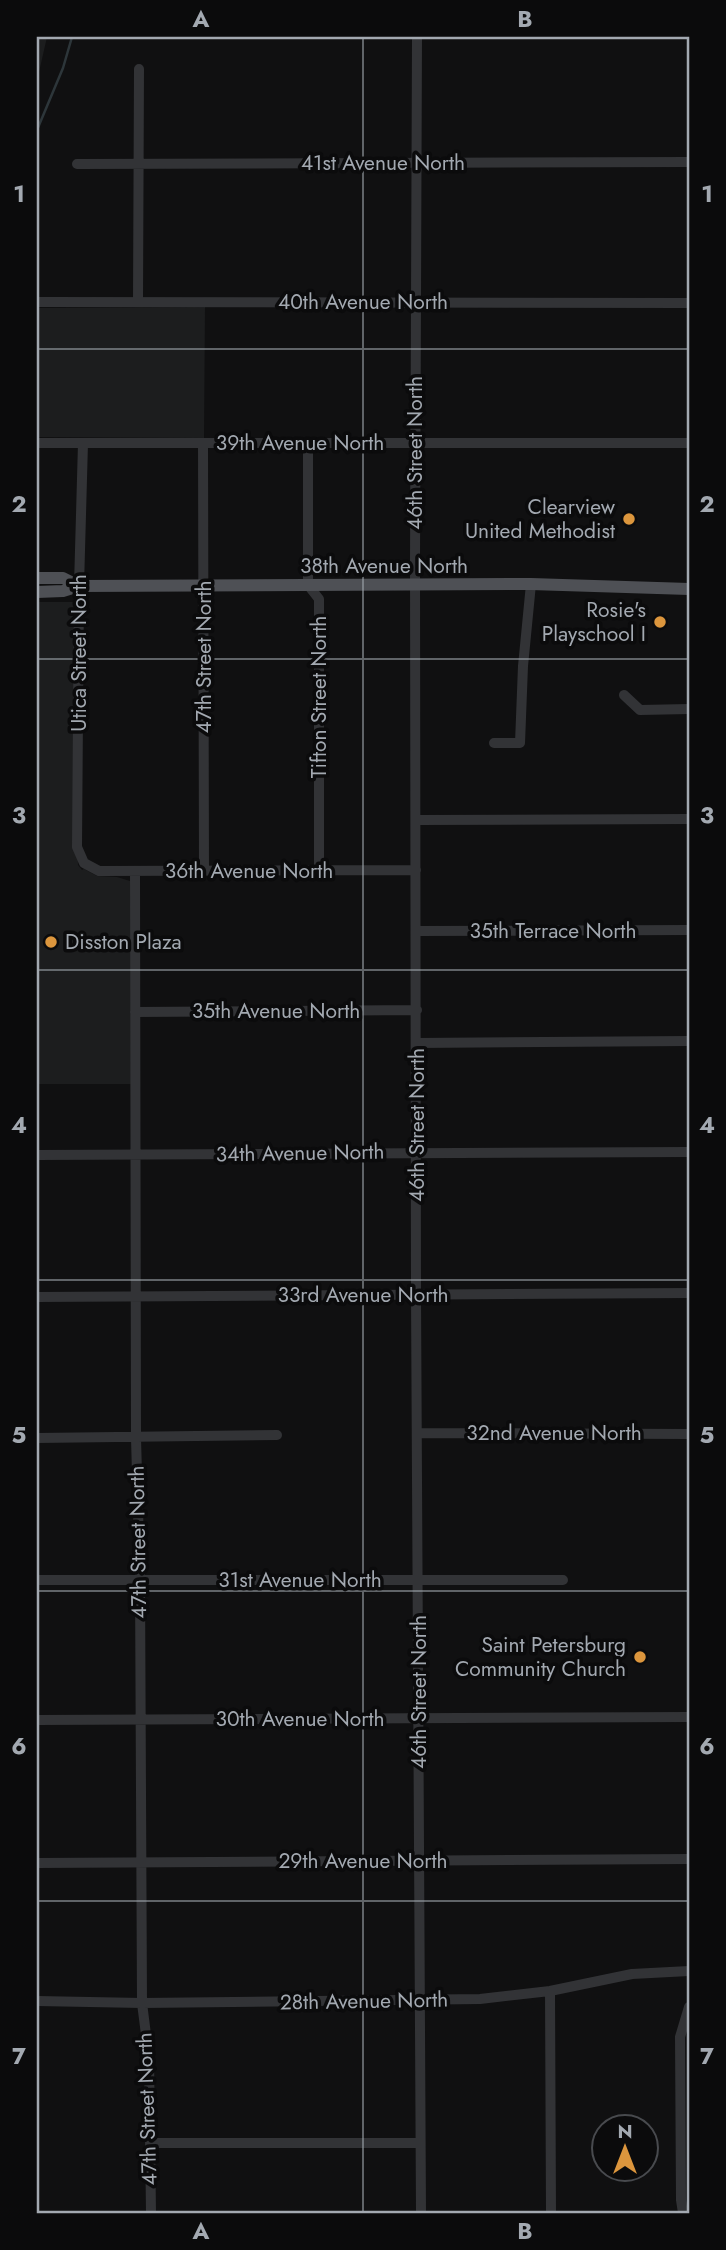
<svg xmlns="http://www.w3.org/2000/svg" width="726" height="2250" font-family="Jost,sans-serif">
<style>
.built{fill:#1c1d1e}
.park{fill:url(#park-tufts)}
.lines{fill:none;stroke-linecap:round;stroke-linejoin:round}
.stream{stroke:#2d363a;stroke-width:2.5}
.minor{stroke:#323336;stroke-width:10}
.major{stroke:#4e5055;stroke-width:12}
.grid{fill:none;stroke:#a3a9b1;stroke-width:2;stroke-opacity:0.55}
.poi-dot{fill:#dc963d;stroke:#0b0b0c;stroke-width:2.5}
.labels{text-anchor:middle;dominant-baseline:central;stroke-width:7;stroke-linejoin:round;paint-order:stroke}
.street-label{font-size:21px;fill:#a3a9b1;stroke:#0b0b0c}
.poi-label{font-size:21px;fill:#a3a9b1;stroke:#0b0b0c;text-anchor:end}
.neatline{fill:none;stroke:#a3a9b1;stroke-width:2.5}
.grid-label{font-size:23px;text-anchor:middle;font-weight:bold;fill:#a3a9b1}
</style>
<defs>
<pattern id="park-tufts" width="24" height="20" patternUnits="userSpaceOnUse" patternTransform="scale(1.75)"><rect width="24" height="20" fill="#1d241d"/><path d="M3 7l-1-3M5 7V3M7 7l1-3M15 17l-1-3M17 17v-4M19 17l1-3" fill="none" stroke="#3b413b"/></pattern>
</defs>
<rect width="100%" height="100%" fill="#101011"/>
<path class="built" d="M 37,37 L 47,37 L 37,81 Z
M 205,307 L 204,438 L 37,437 L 37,308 Z
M 37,602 L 74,602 L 78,865 L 82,870 L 84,869 L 97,876 L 117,877 L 130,881 L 131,1084 L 37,1084 Z"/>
<path class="park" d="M 689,2030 L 689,2213 L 687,2197 Z"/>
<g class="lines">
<path class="stream" d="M 37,130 L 63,68 L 72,37"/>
<path class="minor" d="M 417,37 L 415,563 L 416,1295 L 421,2213
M 77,164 L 689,162
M 138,301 L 139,69
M 37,302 L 689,303
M 37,443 L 689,443
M 83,443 L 79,586 L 77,847 L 84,863 L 99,871 L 416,870
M 203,443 L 204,871
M 308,443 L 308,585 L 319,599 L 319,871
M 624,695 L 640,710 L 689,709
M 494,743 L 520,743 L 523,666 L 531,584
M 416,820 L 689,819
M 135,871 L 136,1438 L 140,1580 L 142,2003 L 149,2058 L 151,2213
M 416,931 L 689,930
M 135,1012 L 417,1010
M 417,1043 L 689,1041
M 37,1155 L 689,1152
M 37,1297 L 689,1293
M 418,1433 L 689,1434
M 37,1438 L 277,1435
M 37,1580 L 563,1580
M 37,1720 L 689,1717
M 37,1863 L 689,1859
M 550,1991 L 551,2213
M 37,2001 L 142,2003 L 480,1999 L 550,1991 L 632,1974 L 689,1971
M 150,2143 L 420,2143
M 683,2213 L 681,2200 L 680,2037 L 689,2007"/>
<path class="major" d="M 37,578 L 63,578 L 79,586
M 37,592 L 63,591 L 79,586 L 531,584 L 689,589"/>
</g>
<path class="grid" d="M 363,37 L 363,2213M 37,349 L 689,349M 37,659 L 689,659M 37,970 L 689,970M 37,1280 L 689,1280M 37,1591 L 689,1591M 37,1901 L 689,1901"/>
<g class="poi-dot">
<circle cx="629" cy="519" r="7"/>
<circle cx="660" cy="622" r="7"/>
<circle cx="51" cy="942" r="7"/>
<circle cx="640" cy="1657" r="7"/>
</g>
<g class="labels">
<g class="street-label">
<text x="383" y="163">41st Avenue North</text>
<text x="363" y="302">40th Avenue North</text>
<text x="300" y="443">39th Avenue North</text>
<text transform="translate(415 453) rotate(-90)">46th Street North</text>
<text x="384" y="566">38th Avenue North</text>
<text transform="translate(79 653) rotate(-90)">Utica Street North</text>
<text transform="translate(204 657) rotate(-90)">47th Street North</text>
<text transform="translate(319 697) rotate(-90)">Tifton Street North</text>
<text x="249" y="871">36th Avenue North</text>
<text x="553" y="931">35th Terrace North</text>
<text x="276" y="1011">35th Avenue North</text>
<text transform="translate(417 1125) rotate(-90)">46th Street North</text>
<text transform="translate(300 1153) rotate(-1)">34th Avenue North</text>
<text x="363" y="1295">33rd Avenue North</text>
<text x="554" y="1433">32nd Avenue North</text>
<text transform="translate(138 1542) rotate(-91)">47th Street North</text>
<text x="300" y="1580">31st Avenue North</text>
<text transform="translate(419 1692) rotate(-90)">46th Street North</text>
<text x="300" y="1719">30th Avenue North</text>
<text x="363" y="1861">29th Avenue North</text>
<text transform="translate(364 2001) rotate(-1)">28th Avenue North</text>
<text transform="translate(147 2109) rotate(-92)">47th Street North</text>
</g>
<g class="poi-label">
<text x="615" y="507">Clearview<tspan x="615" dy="24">United Methodist</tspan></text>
<text x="646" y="610">Rosie's<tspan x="646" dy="24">Playschool I</tspan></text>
<text x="65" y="942" text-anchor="start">Disston Plaza</text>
<text x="626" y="1645">Saint Petersburg<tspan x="626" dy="24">Community Church</tspan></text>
</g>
</g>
<rect width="726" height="2250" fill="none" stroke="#0b0b0c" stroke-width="77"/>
<g transform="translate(625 2148)"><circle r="33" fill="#0b0b0c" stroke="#484a4e" stroke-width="2"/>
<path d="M0-5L12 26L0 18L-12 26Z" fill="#dc963d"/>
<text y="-10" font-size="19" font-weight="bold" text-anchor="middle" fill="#a3a9b1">N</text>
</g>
<rect x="38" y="38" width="650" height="2174" class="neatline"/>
<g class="grid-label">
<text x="201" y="27">A</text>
<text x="525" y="27">B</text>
<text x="19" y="202">1</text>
<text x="707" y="202">1</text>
<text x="19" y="512">2</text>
<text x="707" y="512">2</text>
<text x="19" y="823">3</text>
<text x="707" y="823">3</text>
<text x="19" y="1133">4</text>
<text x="707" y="1133">4</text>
<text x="19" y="1443">5</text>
<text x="707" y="1443">5</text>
<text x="19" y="1754">6</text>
<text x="707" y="1754">6</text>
<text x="19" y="2064">7</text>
<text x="707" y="2064">7</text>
<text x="201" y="2239">A</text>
<text x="525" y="2239">B</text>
</g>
</svg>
